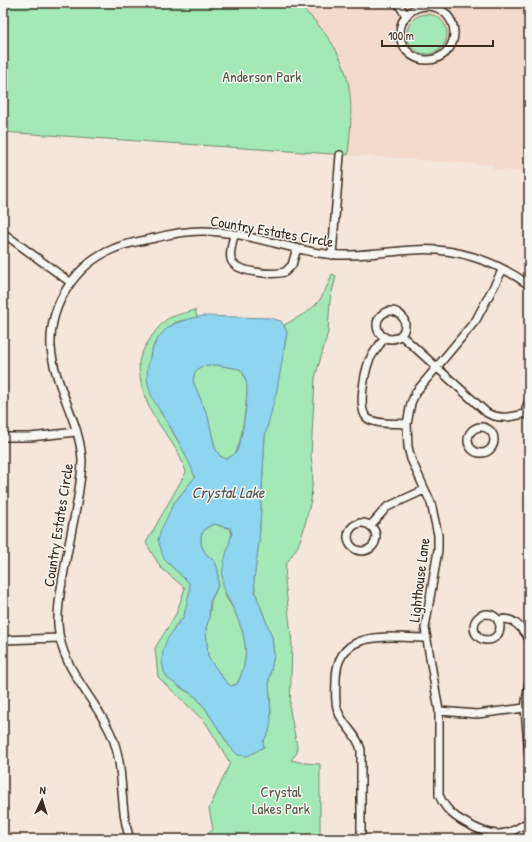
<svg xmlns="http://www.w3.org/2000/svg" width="532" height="842" font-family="'Patrick Hand',sans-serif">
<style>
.built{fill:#f4dacb}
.green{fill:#a3e9b6;stroke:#6f8a6a}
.water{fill:#8ed5f0;stroke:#6d919c;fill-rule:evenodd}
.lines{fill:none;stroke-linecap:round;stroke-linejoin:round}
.minor-casing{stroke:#3b2a1e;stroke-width:10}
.minor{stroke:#f6f6f2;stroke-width:7}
.labels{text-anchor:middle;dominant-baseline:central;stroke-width:3;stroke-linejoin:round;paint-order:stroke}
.park-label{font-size:15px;fill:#555a44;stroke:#f6f6f2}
.street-label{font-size:15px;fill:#3b2a1e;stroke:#f6f6f2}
.water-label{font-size:16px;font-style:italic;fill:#505552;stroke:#f6f6f2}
</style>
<rect width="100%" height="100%" fill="#f5e6db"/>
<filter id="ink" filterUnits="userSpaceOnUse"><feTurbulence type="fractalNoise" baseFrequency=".025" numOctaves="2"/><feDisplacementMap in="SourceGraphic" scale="8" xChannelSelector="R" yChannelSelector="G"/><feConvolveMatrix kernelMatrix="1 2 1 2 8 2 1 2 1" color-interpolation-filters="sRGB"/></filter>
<g filter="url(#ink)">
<path class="built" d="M 297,3 L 529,3 L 529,172 L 493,169 L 493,165 L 348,155 L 352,99 L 345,70 L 336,48 L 323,30 Z"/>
<path class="green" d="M 3,3 L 297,3 C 306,12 316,21 324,32 C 355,72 353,107 348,155 L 3,132 Z
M407 34a20 20 0 1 1 40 0a20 20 0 1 1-40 0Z
M 332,274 L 336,276 L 330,300 L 328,332 L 315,378 L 311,456 L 313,473 L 311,500 L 303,532 L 298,546 L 286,564 L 285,580 L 292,644 L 290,711 L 297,746 L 297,753 L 291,760 L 304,763 L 320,764 L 320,839 L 203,839 L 213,829 L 209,809 L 230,763 L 206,723 L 158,677 L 155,648 L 176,614 L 185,588 L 161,568 L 146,543 L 186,472 C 180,450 165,435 154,416 C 145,402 139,381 139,364 C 139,352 157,327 166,320 C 173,315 186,313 195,310 L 197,317 L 176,322 L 163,332 L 155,342 L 150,355 L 159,410 L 188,457 L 195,477 L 174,503 L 164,559 L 189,583 L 190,590 L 184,616 L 174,627 L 178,686 L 196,697 L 205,708 L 230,747 L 263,742 L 269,732 L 271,713 L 269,680 L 274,655 L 272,637 L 255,592 L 254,579 L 259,542 L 265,436 L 284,351 L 287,332 L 284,325 C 313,309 320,307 332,274 Z
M 216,365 L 240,369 C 244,374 246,379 247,386 C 248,396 241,445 236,452 C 233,456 230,457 226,459 L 220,456 L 215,448 L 208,417 L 193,381 L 195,372 L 200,367 Z
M 214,524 L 230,529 L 232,533 C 227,554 220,576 226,597 C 228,602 232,606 234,610 C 246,637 251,657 237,684 L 231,686 L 225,681 L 208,657 L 206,627 L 209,620 L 211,601 L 218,586 L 218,570 L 215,562 L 206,554 L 201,545 L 201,535 L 206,528 Z"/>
<path class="water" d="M 203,316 L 270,318 L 281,321 L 287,332 L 277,390 L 265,436 L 259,542 L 254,579 L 255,592 L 272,637 L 274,655 L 269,680 L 271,721 L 269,732 L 263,742 L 264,747 L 248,756 L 238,755 L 230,747 L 205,708 L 196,697 L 168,679 L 164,672 L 162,661 L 163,651 L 167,639 L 184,616 L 190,590 L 189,583 L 164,559 L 158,540 L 161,530 L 174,503 L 195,477 C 188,458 179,442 169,425 C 161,412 151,400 148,384 C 146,374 148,362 152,351 C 161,325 178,321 203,316 ZM 216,365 L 240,369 C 244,374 246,379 247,386 C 248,396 242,445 236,452 C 233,456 230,457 226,459 L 220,456 L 215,448 L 208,417 L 193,381 L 195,372 L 200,367 ZM 214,524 L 230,528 L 232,533 C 228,549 220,568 223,585 C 225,595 230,601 234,610 C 246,636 251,657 237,684 L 231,686 L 225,681 L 208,657 L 206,627 L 209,620 L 210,601 L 218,586 L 218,570 L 215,562 L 206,554 L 201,545 L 201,535 L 206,528 Z"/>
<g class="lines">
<g class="minor-casing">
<path id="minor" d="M 398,3 L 406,16
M400 33a27 27 0 1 1 54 0a27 27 0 1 1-54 0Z
M 3,233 L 70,282
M 234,234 C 233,242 229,252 231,259 C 234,273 273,275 285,272 L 292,265 L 297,248
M 332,255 L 340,155
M 503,269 L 476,320 L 416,392 L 411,403 L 407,424 L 408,447 L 411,459 L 431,503 L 438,535 L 438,550 L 425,628 L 439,711 L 439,795 C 445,809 453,816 466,823 C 491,837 505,839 529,821
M377 325a14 14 0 1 1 28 0a14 14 0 1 1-28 0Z
M 401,335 L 487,413 C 500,420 513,417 527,413
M 385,337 C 380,345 373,352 369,361 C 365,372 357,409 367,418 C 376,425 395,423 407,424
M 529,416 L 526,408 L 529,401
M468 440a13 13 0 1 1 26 0a13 13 0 1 1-26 0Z
M 3,437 L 30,437 L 76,432
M348 537a14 14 0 1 1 28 0a14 14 0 1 1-28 0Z
M 370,526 L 387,507 L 424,490
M474 627a13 13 0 1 1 26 0a13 13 0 1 1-26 0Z
M 498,621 C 511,614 523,629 529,639
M 3,640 L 60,638
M 529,682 L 525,708 L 529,756
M 439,711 L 477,714 L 525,708
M 130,839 C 118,805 126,767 111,734 C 94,696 60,668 58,624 C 57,606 61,589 64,571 C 68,548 73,525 77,503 C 79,489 82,474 82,460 C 80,421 54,386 51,347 C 49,305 75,265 113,249 C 126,243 141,241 155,238 C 170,234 186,231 202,231 C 239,231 276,245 313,252 C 347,259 380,252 414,250 C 455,247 496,261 529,285
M 361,839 L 361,750 C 357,733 343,726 338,711 C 334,701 336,690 336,680 C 336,627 390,638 426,638"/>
</g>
<use href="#minor" class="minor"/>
</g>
</g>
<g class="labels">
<g class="park-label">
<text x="262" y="76">Anderson Park</text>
<text x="281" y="791">Crystal<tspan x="281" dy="17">Lakes Park</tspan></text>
</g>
<g class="street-label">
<text transform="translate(272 231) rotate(10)">Country Estates Circle</text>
<text transform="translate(58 525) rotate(-81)">Country Estates Circle</text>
<text transform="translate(419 580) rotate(-83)">Lighthouse Lane</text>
</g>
<g class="water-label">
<text x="228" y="492">Crystal Lake</text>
</g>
</g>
<rect width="532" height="842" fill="none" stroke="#f6f6f2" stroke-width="16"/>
<rect x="8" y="8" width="516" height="826" fill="none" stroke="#3b2a1e" stroke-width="1.5" filter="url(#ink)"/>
<g transform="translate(42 800) rotate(4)" stroke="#f6f6f2" stroke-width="3" paint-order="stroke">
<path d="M0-3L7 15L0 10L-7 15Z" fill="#3b2a1e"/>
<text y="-6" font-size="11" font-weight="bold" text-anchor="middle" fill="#3b2a1e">N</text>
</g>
<path d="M382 40v6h111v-6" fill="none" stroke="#3b2a1e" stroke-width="2"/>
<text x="388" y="40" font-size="12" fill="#3b2a1e" stroke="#f6f6f2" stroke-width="3" paint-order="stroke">100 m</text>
</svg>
